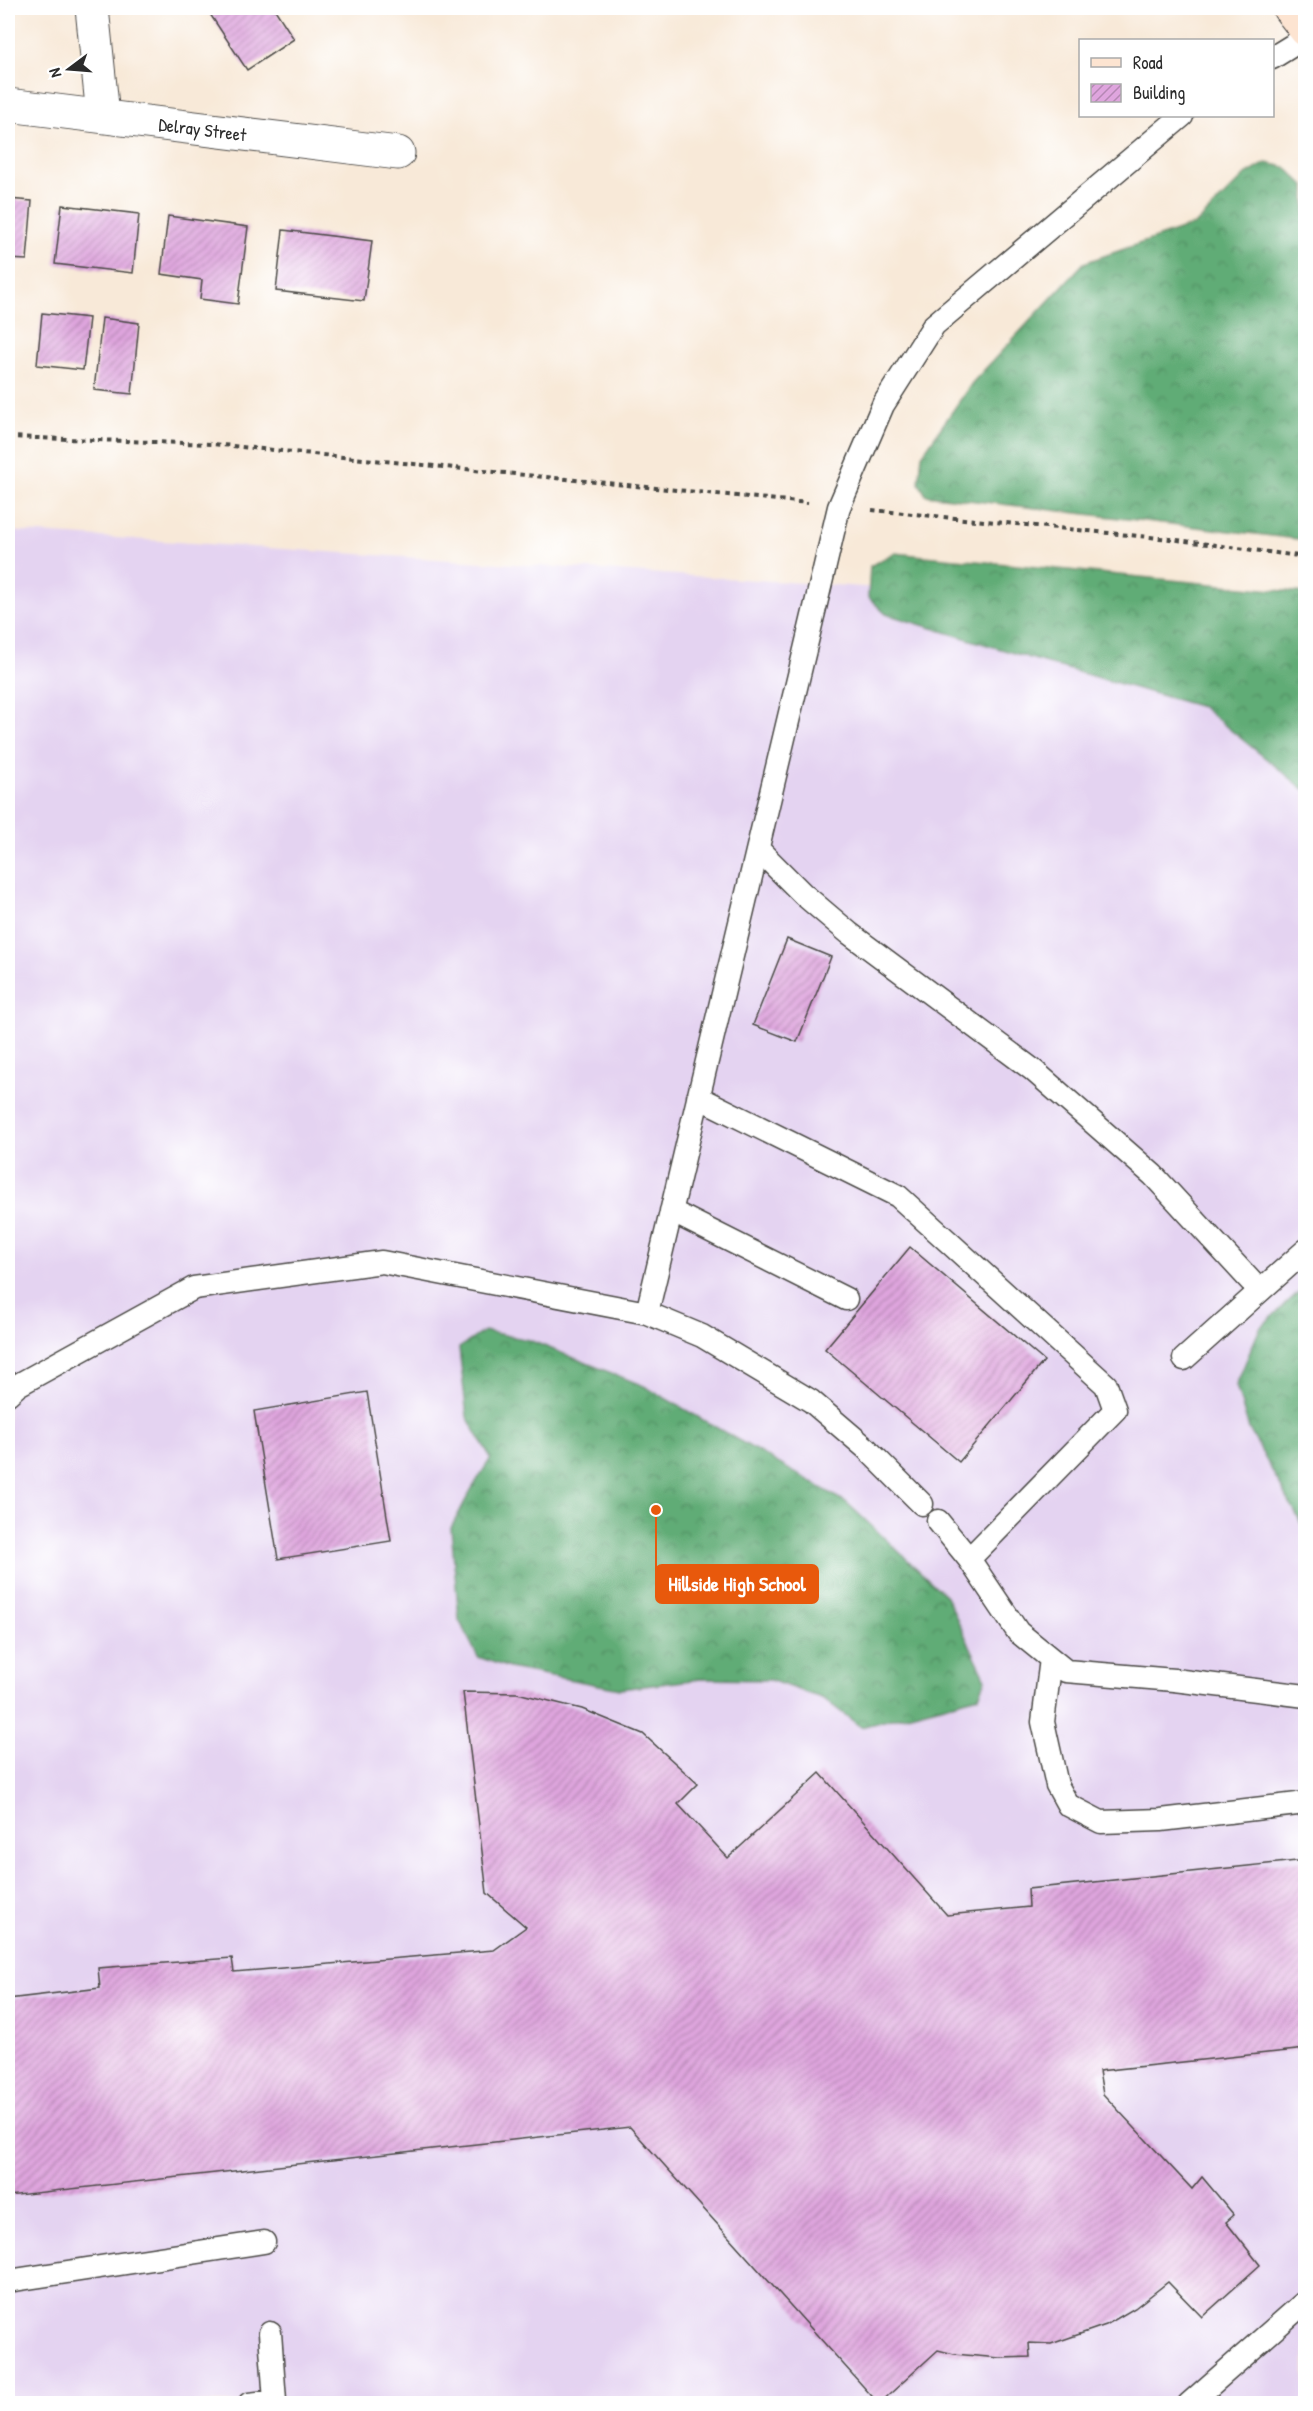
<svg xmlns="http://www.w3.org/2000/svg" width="1313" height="2411" font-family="'Patrick Hand',sans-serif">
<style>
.built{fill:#e4d3f1}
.forest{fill:url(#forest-crowns);stroke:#466c50;stroke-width:1.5}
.building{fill:url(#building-hatch)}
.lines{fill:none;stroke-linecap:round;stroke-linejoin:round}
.lane-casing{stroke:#4a4845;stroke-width:25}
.street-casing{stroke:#4a4845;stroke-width:35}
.secondary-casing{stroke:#4a4845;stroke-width:35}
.path{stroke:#4a4845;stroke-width:4;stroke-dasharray:4.5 4.5;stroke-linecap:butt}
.lane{stroke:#fff;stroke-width:22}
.street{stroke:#fff;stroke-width:33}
.secondary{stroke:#fde4d1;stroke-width:33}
.labels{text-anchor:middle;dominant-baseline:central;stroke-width:4.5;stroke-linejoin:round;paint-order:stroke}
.street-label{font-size:18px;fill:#2b2b2b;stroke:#fff}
.leader{fill:none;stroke:#e8590c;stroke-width:2}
.callout-dot{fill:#e8590c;stroke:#fff;stroke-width:2}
.callout{fill:#e8590c;stroke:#e8590c;stroke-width:2}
.callout-label{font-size:20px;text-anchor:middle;font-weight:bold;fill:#fff}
</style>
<defs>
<pattern id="forest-crowns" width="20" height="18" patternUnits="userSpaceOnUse" patternTransform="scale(1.5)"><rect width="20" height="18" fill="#60ac76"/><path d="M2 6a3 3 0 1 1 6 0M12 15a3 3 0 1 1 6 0" fill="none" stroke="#4f8c61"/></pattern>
<pattern id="building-hatch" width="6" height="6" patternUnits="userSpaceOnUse" patternTransform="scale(1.5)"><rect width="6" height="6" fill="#dfa5de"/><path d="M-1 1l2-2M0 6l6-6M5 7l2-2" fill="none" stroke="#b587b4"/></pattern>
</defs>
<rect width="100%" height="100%" fill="#fff"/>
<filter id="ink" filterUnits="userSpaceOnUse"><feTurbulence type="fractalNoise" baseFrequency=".0167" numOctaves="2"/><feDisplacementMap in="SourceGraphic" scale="12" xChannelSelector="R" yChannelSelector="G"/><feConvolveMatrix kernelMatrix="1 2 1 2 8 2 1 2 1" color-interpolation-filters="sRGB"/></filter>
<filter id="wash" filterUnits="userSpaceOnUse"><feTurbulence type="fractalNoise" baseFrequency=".008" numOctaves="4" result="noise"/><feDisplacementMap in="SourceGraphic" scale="24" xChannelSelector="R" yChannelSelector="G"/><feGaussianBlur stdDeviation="1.35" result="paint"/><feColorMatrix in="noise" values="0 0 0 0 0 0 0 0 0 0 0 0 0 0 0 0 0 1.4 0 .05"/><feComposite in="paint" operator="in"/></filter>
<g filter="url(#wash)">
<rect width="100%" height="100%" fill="#f8e9d8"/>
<path class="built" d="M 8,531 L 1305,616 L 1305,2403 L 8,2403 Z"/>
<path class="forest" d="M 1266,163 L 1285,167 L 1305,186 L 1305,540 L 926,495 L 919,483 L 922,455 L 972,383 L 1084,263 L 1196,224 L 1244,176 Z
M 894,553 L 1305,593 L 1305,790 L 1202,707 L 1053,665 L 886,614 L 868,597 L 870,566 Z
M 1305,1286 L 1305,1530 L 1249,1429 L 1236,1385 L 1260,1328 Z
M 484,1331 L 529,1340 L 644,1386 L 846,1502 L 946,1596 L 986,1679 L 979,1696 L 861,1727 L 824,1699 L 770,1680 L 701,1679 L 620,1689 L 509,1668 L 478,1657 L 459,1620 L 451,1528 L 471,1490 L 491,1458 L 467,1417 L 459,1348 Z"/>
<g id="blocks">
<path class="building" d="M 206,8 L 274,8 L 294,39 L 247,70 Z
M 8,199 L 32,201 L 27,260 L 8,259 Z
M 62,205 L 139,214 L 133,273 L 55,264 Z
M 168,216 L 248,227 L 238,304 L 200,299 L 202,280 L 161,274 Z
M 283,230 L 372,241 L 364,301 L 276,291 Z
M 42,313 L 89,318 L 83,370 L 37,365 Z
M 102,318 L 139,323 L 132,394 L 94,390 Z
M 787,939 L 831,957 L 797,1042 L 753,1025 Z
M 910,1247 L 1044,1361 L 959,1462 L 825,1349 Z
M 367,1392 L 391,1541 L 278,1559 L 254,1411 Z
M 463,1692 L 517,1693 L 582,1709 L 643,1734 L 698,1784 L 678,1804 L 728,1858 L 820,1773 L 947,1915 L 1029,1907 L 1028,1889 L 1306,1860 L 1306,2049 L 1099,2071 L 1103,2094 L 1192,2189 L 1202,2177 L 1234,2215 L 1226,2222 L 1260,2265 L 1202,2317 L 1168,2282 L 1135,2308 L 1106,2325 L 1051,2344 L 1029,2343 L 1030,2357 L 1000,2358 L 954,2354 L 938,2350 L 879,2404 L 630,2127 L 8,2196 L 8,1999 L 100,1988 L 98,1968 L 232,1958 L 234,1972 L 494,1950 L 526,1927 L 487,1893 Z"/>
</g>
</g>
<g filter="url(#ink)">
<use href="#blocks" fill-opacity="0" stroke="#4a4845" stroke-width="1.5"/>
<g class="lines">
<g class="lane-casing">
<path id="lane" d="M 1272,58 L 1306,37
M 758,849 L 803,894 L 849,933 L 1033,1070 L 1153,1175 L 1260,1291 L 1306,1250
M 698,1097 L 898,1196 L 1106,1385 L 1115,1410 L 969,1559 L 1018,1632 L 1066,1671 L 1174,1680 L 1306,1696
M 671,1211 L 846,1299
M 647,1313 L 839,507 L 883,405 L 934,325 L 1182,116
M 1184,1359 L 1260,1291
M 8,1394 L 18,1385 L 194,1288 L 382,1262 L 647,1313 L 702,1336 L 811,1401 L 866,1448 L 922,1504
M 938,1521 L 969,1559
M 1051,1659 L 1043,1722 L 1057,1785 L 1068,1805 L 1101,1822 L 1161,1820 L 1306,1803
M 8,2281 L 264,2242
M 249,2404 L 275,2401 L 270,2333
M 1189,2404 L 1306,2301"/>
</g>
<g class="street-casing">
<g id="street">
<path d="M 92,8 L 103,116"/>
<path id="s1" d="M 8,105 L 398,153"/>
</g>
</g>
<g class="secondary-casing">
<path id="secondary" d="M 1289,8 L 1306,30"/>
</g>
<path class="path" d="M 8,437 L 212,444 L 808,503
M 872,510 L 1170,539 L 1306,557"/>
<use href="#lane" class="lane"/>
<use href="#street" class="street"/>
<use href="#secondary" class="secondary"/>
</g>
</g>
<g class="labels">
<g class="street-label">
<text stroke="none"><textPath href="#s1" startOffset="196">Delray Street</textPath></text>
</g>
</g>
<path class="leader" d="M656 1510L656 1584"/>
<circle class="callout-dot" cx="656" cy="1510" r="6"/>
<rect class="callout" x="656" y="1565" width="162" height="38" rx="6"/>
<g class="callout-label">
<text x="737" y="1591">Hillside High School</text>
</g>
<rect width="1313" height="2411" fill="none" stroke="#fff" stroke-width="30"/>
<rect x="1079" y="39" width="195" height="78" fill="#ffffff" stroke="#aaaaaa" stroke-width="1.5"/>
<rect x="1091" y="58" width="30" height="9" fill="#fde4d1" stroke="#aaaaaa" stroke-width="1.5"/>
<text x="1133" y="69" font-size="18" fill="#2b2b2b">Road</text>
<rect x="1091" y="84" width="30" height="18" fill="url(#building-hatch)" stroke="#aaaaaa" stroke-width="1.5"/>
<text x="1133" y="99" font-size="18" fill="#2b2b2b">Building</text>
<g transform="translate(69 69) rotate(254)" stroke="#ffffff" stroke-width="4.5" paint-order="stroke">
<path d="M0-4.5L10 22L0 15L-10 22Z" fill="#2b2b2b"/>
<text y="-9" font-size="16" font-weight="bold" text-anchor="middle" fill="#2b2b2b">N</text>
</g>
</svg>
